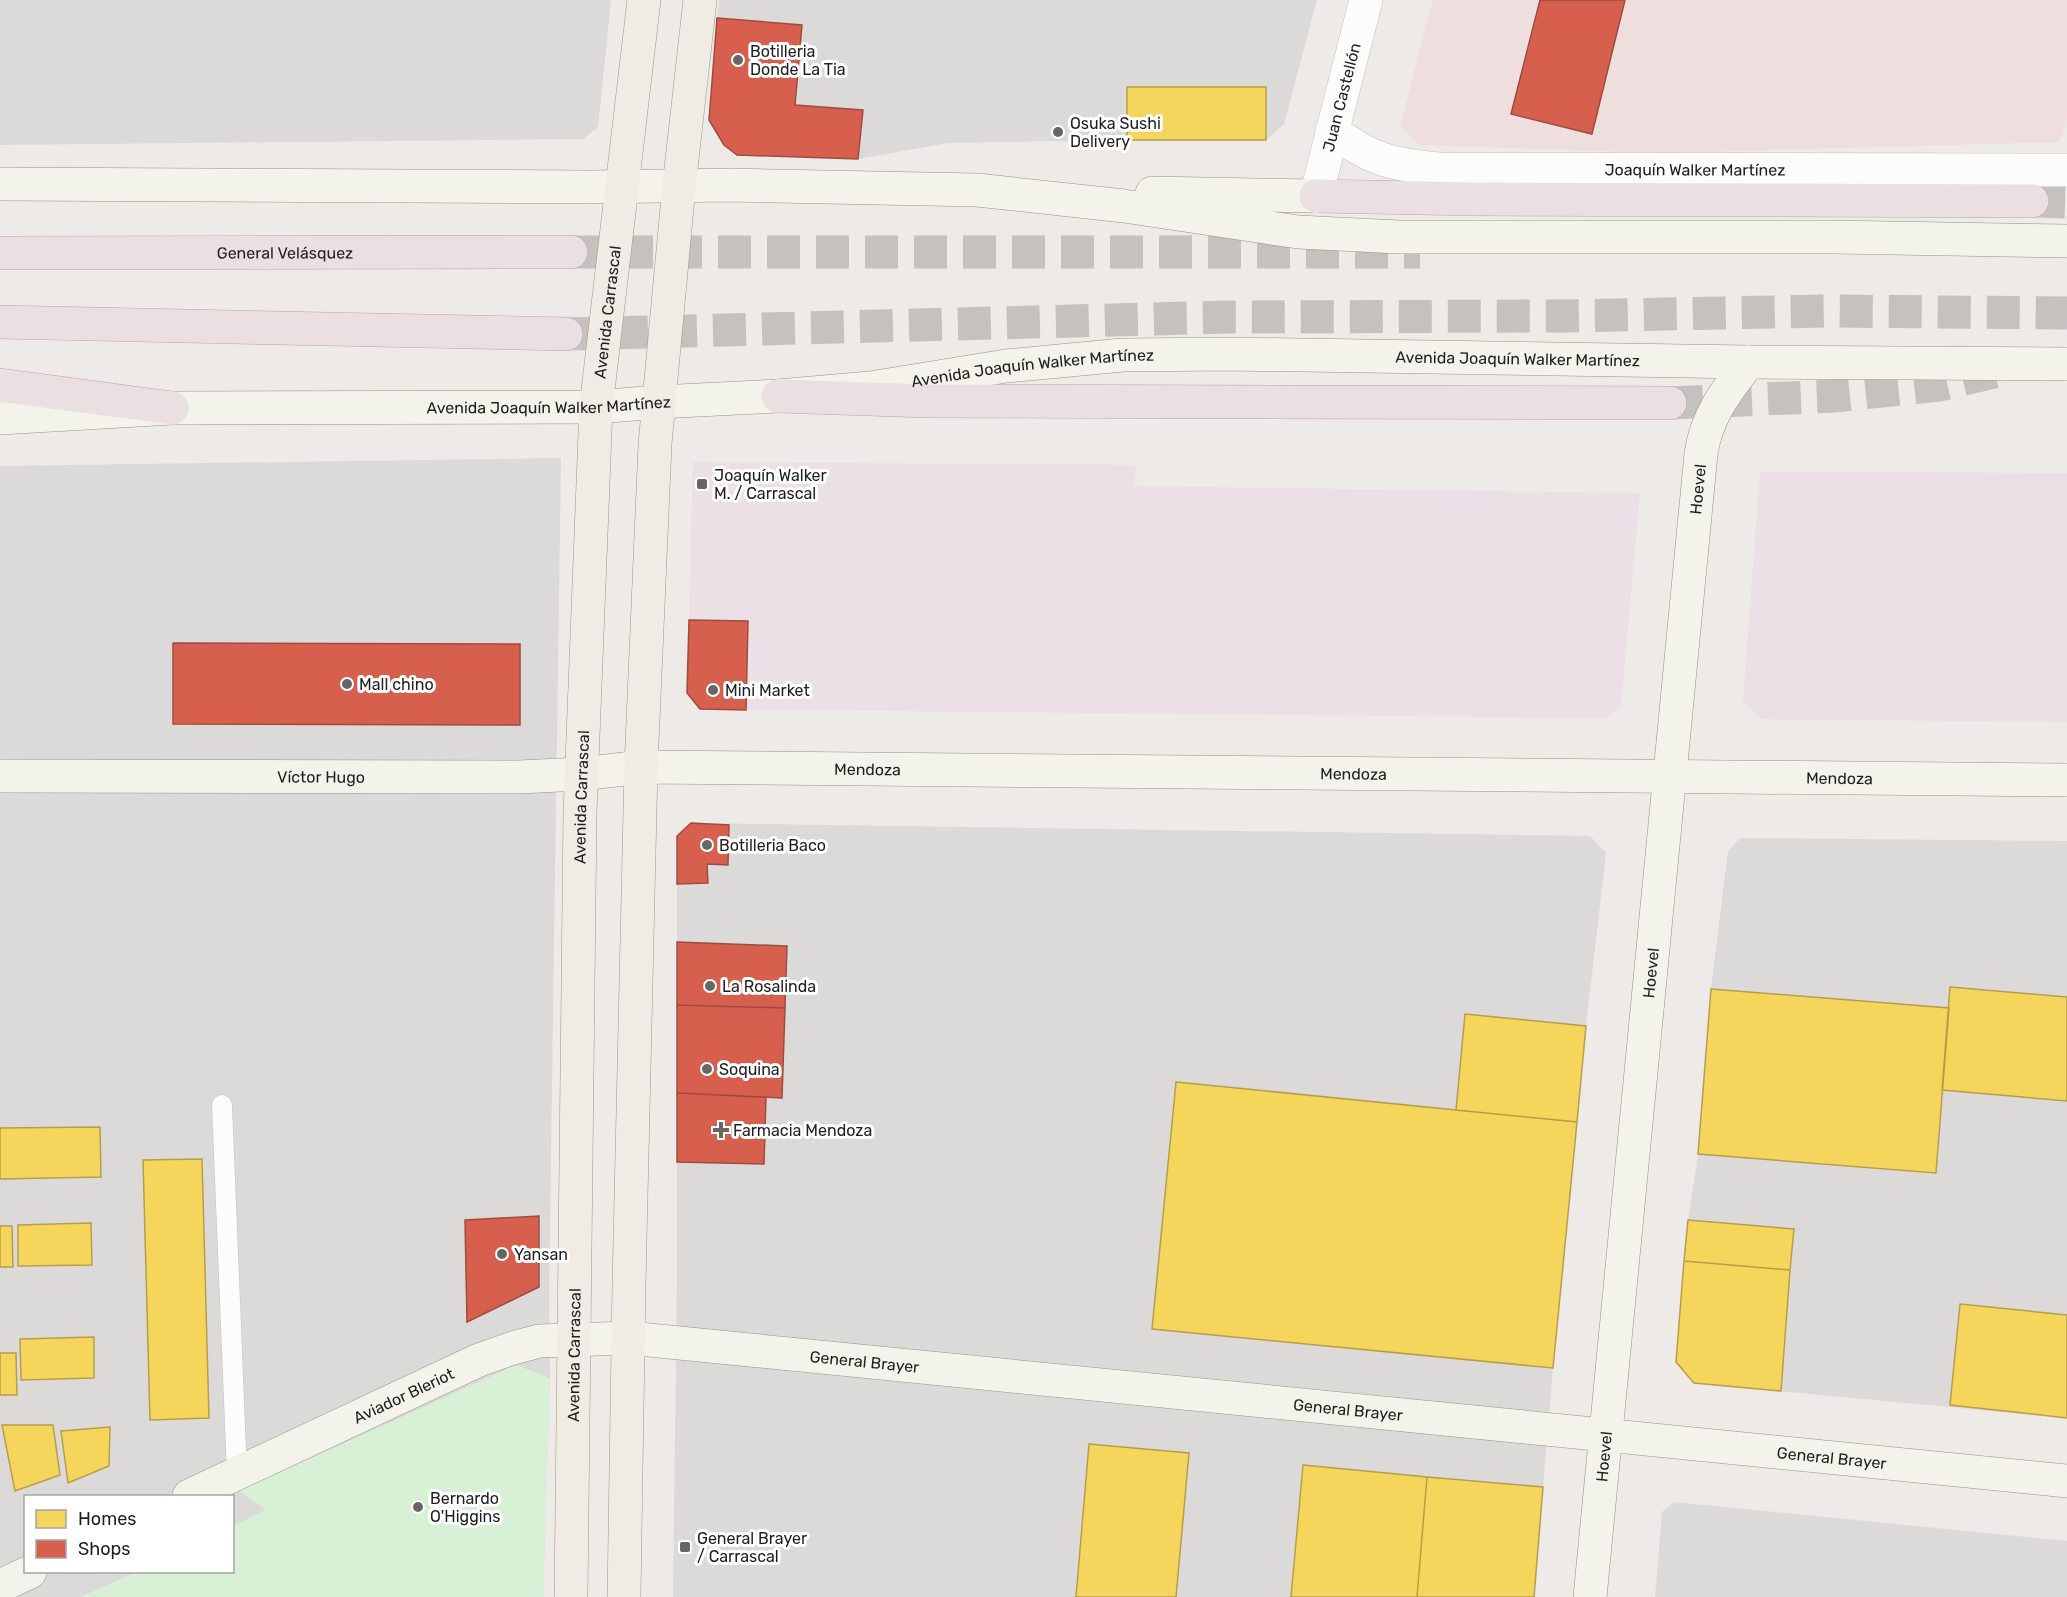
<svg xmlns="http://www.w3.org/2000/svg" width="2067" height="1597" font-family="Rubik,sans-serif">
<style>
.residential{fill:#dcdad9;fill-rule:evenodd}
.commercial{fill:#eedfde}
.industrial{fill:#eae0e6}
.park{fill:#d8f0d5}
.homes{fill:#f6d55c;stroke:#b69e4a;stroke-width:1.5}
.shops{fill:#d6604d;stroke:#9f4c3f;stroke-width:1.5}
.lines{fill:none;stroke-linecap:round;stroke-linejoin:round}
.highway-tunnel{stroke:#c4c1bf;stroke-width:33;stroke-dasharray:33 16;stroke-linecap:butt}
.lane-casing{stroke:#c4c3c2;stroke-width:21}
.street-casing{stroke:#c4c3c2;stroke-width:34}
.secondary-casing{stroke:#959481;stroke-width:34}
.primary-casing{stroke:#a19686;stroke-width:34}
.highway-casing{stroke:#c0a0ab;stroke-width:34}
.lane{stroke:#fcfcfb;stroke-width:20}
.street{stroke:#fcfcfb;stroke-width:33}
.secondary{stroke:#f3f2eb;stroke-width:33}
.primary{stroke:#f0ebe5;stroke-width:33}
.highway{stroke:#eae0e2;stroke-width:33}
.poi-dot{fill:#676665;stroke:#fff;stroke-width:2}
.labels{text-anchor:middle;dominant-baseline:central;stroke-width:6;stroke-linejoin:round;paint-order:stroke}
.poi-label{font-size:16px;fill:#1f1f1f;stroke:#fff;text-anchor:start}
.street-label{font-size:16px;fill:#1f1f1f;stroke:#fff}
</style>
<rect width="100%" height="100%" fill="#edeae7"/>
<path class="residential" d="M 0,0 L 611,0 L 598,127 L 583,139 L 0,145 Z
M 719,0 L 1317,0 L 1284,124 L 1266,140 L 1127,140 L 948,143 L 858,159 L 737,155 L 724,145 L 709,120 Z
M 561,458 L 549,1296 L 550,1378 L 543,1597 L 0,1597 L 0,466 ZM 26,1496 L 232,1496 L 232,1572 L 26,1572 Z
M 691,823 L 1590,836 L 1606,853 L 1586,1026 L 1553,1368 L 1534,1597 L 673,1597 L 677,1276 L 677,835 Z
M 1740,838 L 2067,841 L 2067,1418 L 1694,1383 L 1676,1362 L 1688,1220 L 1698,1154 L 1711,989 L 1728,851 Z
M 1674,1502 L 2067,1541 L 2067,1597 L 1655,1597 L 1662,1512 Z"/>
<path class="commercial" d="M 1433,0 L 2067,0 L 2067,115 L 2060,142 L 1666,153 L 1418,145 L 1400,126 Z"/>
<path class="industrial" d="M 693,462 L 1136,465 L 1134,486 L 1640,493 L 1621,706 L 1606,718 L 700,709 L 687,693 Z
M 1760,472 L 2067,473 L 2067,722 L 1760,719 L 1743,701 Z"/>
<path class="park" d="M 516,1365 L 550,1378 L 543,1597 L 81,1597 L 136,1572 L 232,1572 L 233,1526 L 266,1510 L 239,1491 Z"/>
<path class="homes" d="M 1127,87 L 1266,87 L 1266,140 L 1127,140 Z
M 1950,987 L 2067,997 L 2067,1101 L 1942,1090 Z
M 1711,989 L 1949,1008 L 1936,1173 L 1698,1154 Z
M 1465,1014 L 1586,1026 L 1577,1122 L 1456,1110 Z
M 1176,1082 L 1577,1122 L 1553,1368 L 1152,1329 Z
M 100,1127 L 101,1177 L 0,1179 L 0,1128 Z
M 202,1159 L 209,1418 L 150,1420 L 143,1160 Z
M 1688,1220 L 1794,1229 L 1790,1270 L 1684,1261 Z
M 91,1223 L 92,1265 L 18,1266 L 18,1225 Z
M 0,1226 L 12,1226 L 13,1267 L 0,1267 Z
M 1684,1261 L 1790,1270 L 1781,1391 L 1694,1383 L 1676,1362 Z
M 1960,1304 L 2067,1315 L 2067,1418 L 1950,1405 Z
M 94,1337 L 94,1378 L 21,1380 L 20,1339 Z
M 0,1353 L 16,1353 L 17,1395 L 0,1395 Z
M 2,1425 L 53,1425 L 60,1475 L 15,1491 Z
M 110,1427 L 109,1466 L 68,1483 L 61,1431 Z
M 1089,1444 L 1189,1453 L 1176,1597 L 1076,1597 Z
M 1303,1465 L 1427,1477 L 1417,1597 L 1291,1597 Z
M 1427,1477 L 1543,1487 L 1534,1597 L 1417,1597 Z"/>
<path class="shops" d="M 1540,0 L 1625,0 L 1592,134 L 1511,114 Z
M 717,18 L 802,25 L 795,105 L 863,110 L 858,159 L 737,155 L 724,145 L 709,120 Z
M 689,620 L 748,621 L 746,710 L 700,709 L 687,693 Z
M 173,643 L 520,644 L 520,725 L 173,724 Z
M 691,823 L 729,825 L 728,865 L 707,864 L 708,883 L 677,884 L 677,836 Z
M 677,942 L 787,946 L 785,1008 L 677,1005 Z
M 677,1005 L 785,1008 L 782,1098 L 677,1093 Z
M 677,1093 L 766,1097 L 764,1164 L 677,1162 Z
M 539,1216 L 539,1287 L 467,1322 L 465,1220 Z"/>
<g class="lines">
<path class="highway-tunnel" d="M 2032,201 L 2067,202
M 571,252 L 1420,252
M 566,334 L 1229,317 L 1563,316 L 1825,311 L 2067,313
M 1670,403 L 1834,396 L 1939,385 L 2002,370"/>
<g class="lane-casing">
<path id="lane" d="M 222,1105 L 237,1474"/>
</g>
<g class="street-casing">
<g id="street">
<path id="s1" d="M 1332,130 C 1368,159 1393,165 1439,169 L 2067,170"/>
<path id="s2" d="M 1316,196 L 1366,0"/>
</g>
</g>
<g class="secondary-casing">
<g id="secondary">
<path d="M 0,184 L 591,187 L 730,185 L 977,190 L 1124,206 L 1298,232 L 1399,237 L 1833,237 L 2067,241"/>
<path d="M 1152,193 L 1316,196"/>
<path id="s3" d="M 0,418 L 172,408 L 596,407 L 658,402 L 778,396 L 870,388 L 1006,366 L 1123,355 L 1230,354 L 1749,362 L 2067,364"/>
<path id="s4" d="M 0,776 L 519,777 L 581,774 L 641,767 L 2067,780"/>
<path id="s5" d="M 189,1496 L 479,1360 L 513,1348 L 539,1341 L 629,1338 L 2067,1481"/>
<path d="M 0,1586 L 30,1572"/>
<path id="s6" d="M 1590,1597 L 1701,454 C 1706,417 1726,391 1749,362"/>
</g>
</g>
<g class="primary-casing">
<g id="primary">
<path id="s7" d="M 571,1597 L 580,813 L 596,407 L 644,0"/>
<path d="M 624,1597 L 629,1284 L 641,767 L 655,444 L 679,186 L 700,0"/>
</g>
</g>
<g class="highway-casing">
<g id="highway">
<path d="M 1316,196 L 1474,199 L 2032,201"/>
<path id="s8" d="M 0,253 L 571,252"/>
<path d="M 0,322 L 566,334"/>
<path d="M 0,385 L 172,408"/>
<path d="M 778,396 L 927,401 L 1670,403"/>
</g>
</g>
<use href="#lane" class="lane"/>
<use href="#street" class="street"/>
<use href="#secondary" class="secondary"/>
<use href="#primary" class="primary"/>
<use href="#highway" class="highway"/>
</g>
<g class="poi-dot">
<circle cx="738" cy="60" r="6"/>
<circle cx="1058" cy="132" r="6"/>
<rect x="696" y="478" width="12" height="12" rx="3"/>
<circle cx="347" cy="684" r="6"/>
<circle cx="713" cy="690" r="6"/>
<circle cx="707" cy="845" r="6"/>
<circle cx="710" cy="986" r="6"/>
<circle cx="707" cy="1069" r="6"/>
<path d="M718 1121h6v6h6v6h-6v6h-6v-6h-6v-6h6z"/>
<circle cx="502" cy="1254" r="6"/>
<circle cx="418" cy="1507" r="6"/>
<rect x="679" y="1541" width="12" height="12" rx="3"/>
</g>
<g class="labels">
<g class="poi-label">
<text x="750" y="51">Botilleria<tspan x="750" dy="18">Donde La Tia</tspan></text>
<text x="1070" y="123">Osuka Sushi<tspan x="1070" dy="18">Delivery</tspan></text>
<text x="714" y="475">Joaquín Walker<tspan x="714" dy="18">M. / Carrascal</tspan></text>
<text x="359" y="684">Mall chino</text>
<text x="725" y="690">Mini Market</text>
<text x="719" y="845">Botilleria Baco</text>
<text x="722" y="986">La Rosalinda</text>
<text x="719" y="1069">Soquina</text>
<text x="733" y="1130">Farmacia Mendoza</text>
<text x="514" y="1254">Yansan</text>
<text x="430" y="1498">Bernardo<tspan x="430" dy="18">O'Higgins</tspan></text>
<text x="697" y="1538">General Brayer<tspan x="697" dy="18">/ Carrascal</tspan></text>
</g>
<g class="street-label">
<text stroke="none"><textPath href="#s2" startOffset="102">Juan Castellón</textPath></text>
<text stroke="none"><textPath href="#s1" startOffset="372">Joaquín Walker Martínez</textPath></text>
<text stroke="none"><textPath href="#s8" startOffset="285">General Velásquez</textPath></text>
<text stroke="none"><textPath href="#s7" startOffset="1286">Avenida Carrascal</textPath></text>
<text stroke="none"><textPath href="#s3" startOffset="1521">Avenida Joaquín Walker Martínez</textPath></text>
<text stroke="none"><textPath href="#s3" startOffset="1035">Avenida Joaquín Walker Martínez</textPath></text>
<text stroke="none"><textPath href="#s3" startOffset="549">Avenida Joaquín Walker Martínez</textPath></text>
<text stroke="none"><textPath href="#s6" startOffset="1113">Hoevel</textPath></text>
<text stroke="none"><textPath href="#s4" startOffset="868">Mendoza</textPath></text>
<text stroke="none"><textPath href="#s4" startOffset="1354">Mendoza</textPath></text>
<text stroke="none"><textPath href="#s4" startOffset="321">Víctor Hugo</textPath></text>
<text stroke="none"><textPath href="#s4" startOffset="1840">Mendoza</textPath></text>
<text stroke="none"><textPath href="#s7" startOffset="800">Avenida Carrascal</textPath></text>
<text stroke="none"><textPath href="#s6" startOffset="627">Hoevel</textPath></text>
<text stroke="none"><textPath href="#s7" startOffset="242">Avenida Carrascal</textPath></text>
<text stroke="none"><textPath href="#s5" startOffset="710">General Brayer</textPath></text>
<text stroke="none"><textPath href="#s5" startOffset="237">Aviador Bleriot</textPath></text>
<text stroke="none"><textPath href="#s5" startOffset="1196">General Brayer</textPath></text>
<text stroke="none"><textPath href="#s6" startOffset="141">Hoevel</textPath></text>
<text stroke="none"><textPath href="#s5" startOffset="1682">General Brayer</textPath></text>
</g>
</g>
<rect x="24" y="1495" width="210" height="78" fill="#ffffff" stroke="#a5a5a5" stroke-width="1.5"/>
<rect x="36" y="1510" width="30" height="18" fill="#f6d55c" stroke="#a5a5a5" stroke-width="1.5"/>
<text x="78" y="1525" font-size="18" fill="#1f1f1f">Homes</text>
<rect x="36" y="1540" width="30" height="18" fill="#d6604d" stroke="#a5a5a5" stroke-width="1.5"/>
<text x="78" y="1555" font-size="18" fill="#1f1f1f">Shops</text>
</svg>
